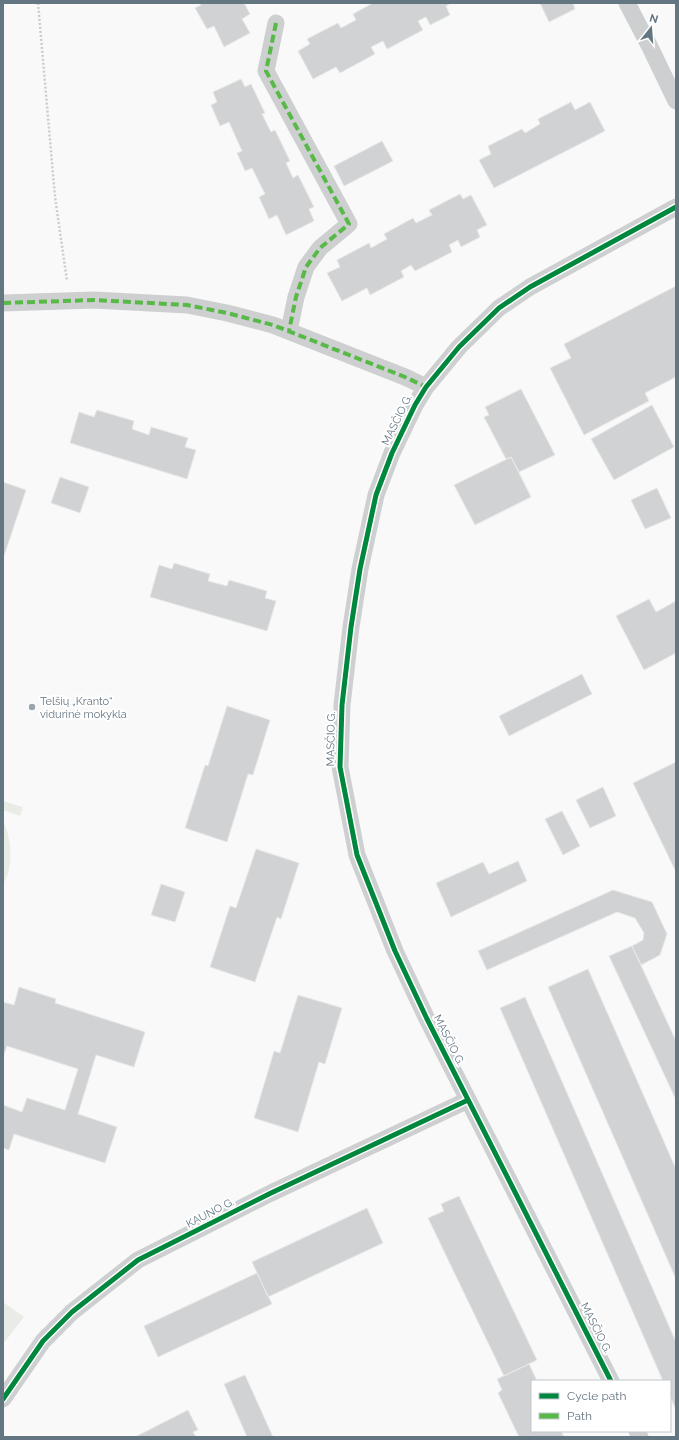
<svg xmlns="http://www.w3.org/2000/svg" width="679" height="1440" font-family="Raleway,sans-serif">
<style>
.green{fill:#e8ebe6}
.building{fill:#d0d2d3;stroke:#e8e8e8}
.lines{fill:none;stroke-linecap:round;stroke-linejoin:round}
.path{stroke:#cbcccd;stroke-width:2.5;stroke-dasharray:2 2;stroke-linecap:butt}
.minor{stroke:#cecfd0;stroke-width:17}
.quiet{stroke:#58b947;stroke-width:4;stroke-dasharray:8 4;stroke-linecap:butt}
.cycleway-casing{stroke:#fff;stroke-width:8}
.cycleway{stroke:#00873e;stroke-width:5}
.poi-dot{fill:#99a4ac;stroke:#fff;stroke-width:1.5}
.labels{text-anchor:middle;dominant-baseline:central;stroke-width:4;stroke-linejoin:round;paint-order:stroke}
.street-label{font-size:11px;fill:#657683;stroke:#fff}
.poi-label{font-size:11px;fill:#657683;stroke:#fff;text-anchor:start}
</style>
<rect width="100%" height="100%" fill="#f9f9f9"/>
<path class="green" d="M 3,801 L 23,807 L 20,816 L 3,810 Z
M 3,822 C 12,838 14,868 3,884 Z
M 3,1302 L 24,1317 L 3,1344 Z"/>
<path class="building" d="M 200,3 L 244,3 L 250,14 L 242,19 L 250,33 L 224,47 L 214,26 L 207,29 L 195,8 L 201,5 Z
M 373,3 L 451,3 L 446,6 L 450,15 L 430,25 L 426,17 L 418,21 L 423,30 L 387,49 L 383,41 L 371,47 L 375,54 L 340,73 L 336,67 L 313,79 L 298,51 L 310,44 L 307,39 L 338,23 L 341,28 L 356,20 L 353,14 Z
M 540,3 L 573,3 L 575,9 L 549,22 Z
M 241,79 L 245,87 L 251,84 L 265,113 L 262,114 L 271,132 L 275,130 L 290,161 L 286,163 L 293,178 L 298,175 L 314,207 L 309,209 L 314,221 L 286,235 L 277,215 L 269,219 L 259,197 L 265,194 L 252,168 L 245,171 L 237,153 L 242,151 L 229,122 L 220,126 L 211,105 L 217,102 L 213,92 Z
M 571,102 L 575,110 L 590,102 L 605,131 L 494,188 L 479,160 L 491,154 L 488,146 L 522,129 L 525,133 L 540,124 L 538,119 Z
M 382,141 L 393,161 L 344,186 L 334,166 Z
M 460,194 L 463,199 L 471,195 L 487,225 L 477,230 L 480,237 L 461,247 L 458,240 L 449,245 L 452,252 L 415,271 L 411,265 L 401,271 L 404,277 L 370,295 L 367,288 L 342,301 L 327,273 L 340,267 L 337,260 L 369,243 L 371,248 L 387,239 L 384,234 L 413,218 L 416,223 L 432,215 L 429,210 Z
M 676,286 L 676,377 L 645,393 L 649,401 L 584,435 L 550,368 L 571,358 L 564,344 Z
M 521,389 L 555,455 L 519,472 L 511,457 L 506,459 L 484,417 L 489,415 L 485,407 Z
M 652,405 L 674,447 L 614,480 L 591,439 Z
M 97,410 L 134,421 L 132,429 L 149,435 L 151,427 L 188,438 L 185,447 L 196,450 L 187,479 L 70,443 L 79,412 L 94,417 Z
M 511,457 L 531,497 L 475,525 L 454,485 Z
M 60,477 L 89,487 L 80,513 L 51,503 Z
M 3,482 L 26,490 L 3,559 Z
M 657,488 L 671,518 L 645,529 L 631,500 Z
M 174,563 L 210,574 L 208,581 L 227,586 L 229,580 L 267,591 L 265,598 L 276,601 L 267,631 L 150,597 L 159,565 L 172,569 Z
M 649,599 L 656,612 L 676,601 L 676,653 L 644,670 L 616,616 Z
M 582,674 L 592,694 L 509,736 L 499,716 Z
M 227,706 L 270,720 L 253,775 L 248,774 L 227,842 L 185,828 L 205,765 L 208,766 Z
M 676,762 L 676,872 L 633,783 Z
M 603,787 L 616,816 L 590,828 L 576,800 Z
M 562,811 L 580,846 L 563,855 L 545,819 Z
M 256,849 L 299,863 L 281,919 L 277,917 L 255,982 L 210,967 L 230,906 L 236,908 Z
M 518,861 L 527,881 L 451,917 L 436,883 L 483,862 L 489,874 Z
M 161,884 L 185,892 L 175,922 L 151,915 Z
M 613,890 L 652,902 L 667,934 L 660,955 L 641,965 L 632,946 L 643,940 L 644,933 L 635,918 L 617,912 L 487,970 L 478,951 Z
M 632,946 L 676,1041 L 676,1100 L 609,956 Z
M 588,969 L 676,1169 L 676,1279 L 548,987 Z
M 19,987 L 56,999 L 55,1003 L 145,1032 L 134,1067 L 96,1055 L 78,1114 L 117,1127 L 105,1163 L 14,1134 L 9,1150 L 3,1148 L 3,1105 L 22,1112 L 27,1098 L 65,1110 L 78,1069 L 7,1046 L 3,1057 L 3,1002 L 14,1005 Z
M 298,995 L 342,1008 L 325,1064 L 319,1062 L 298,1132 L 254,1118 L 274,1051 L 280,1053 Z
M 525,997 L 676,1342 L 676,1410 L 670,1396 L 670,1381 L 663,1381 L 500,1008 Z
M 459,1196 L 537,1360 L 504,1376 L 428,1218 L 444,1211 L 441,1204 Z
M 367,1208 L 383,1243 L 268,1297 L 252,1262 Z
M 257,1273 L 272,1304 L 158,1357 L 144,1326 Z
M 529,1364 L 537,1381 L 532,1381 L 532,1431 L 561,1431 L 564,1437 L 519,1437 L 498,1393 L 502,1390 L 497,1379 Z
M 245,1375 L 273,1437 L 247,1437 L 224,1384 Z
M 188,1410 L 198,1430 L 193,1432 L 196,1437 L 135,1437 Z"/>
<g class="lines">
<path class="path" d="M 38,3 L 55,197 L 67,281"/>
<path class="minor" d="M 627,3 L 649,45 L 676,101
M 276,23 L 266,71 L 349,224 L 320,248 L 306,267 L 296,297 L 289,331
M 3,303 L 94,300 L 187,305 L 227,313 L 273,325 L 405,377 L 426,387
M 611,1381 L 427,1019 L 395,951 L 357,855 L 340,767 L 342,705 L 351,627 L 360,569 L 376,495 L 392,453 L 415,405 L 426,387 L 459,347 L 499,308 L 530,287 L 676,207
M 3,1399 L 43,1341 L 72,1312 L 138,1260 L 271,1193 L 468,1100
M 637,1431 L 640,1437"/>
<path class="quiet" d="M 276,23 L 266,71 L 349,224 L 320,248 L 306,267 L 296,297 L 289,331
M 3,303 L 94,300 L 187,305 L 227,313 L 273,325 L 405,377 L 426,387"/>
<g class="cycleway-casing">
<path id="cycleway" d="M 611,1381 L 427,1019 L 395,951 L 357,855 L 340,767 L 342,705 L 351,627 L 360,569 L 376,495 L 392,453 L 415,405 L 426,387 L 459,347 L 499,308 L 530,287 L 676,207
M 3,1399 L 43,1341 L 72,1312 L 138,1260 L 271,1193 L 468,1100"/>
</g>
<use href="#cycleway" class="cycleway"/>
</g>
<circle class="poi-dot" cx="32" cy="707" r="4"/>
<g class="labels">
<g class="street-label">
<text transform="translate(397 420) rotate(-64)">MASČIO G.</text>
<text transform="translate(331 739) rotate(-89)">MASČIO G.</text>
<text transform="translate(449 1040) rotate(63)">MASČIO G.</text>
<text transform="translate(210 1213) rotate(-27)">KAUNO G.</text>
<text transform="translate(596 1328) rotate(63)">MASČIO G.</text>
</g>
<g class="poi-label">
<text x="40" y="701">Telšių „Kranto“<tspan x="40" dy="13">vidurinė mokykla</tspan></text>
</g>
</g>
<rect width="679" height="1440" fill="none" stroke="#657683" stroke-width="8"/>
<rect x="531" y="1380" width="140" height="52" fill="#ffffff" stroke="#c1c8cd"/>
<rect x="539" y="1393" width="20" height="6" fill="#00873e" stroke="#c1c8cd"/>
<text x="567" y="1400" font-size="12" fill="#657683">Cycle path</text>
<rect x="539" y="1413" width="20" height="6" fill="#58b947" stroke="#c1c8cd"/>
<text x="567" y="1420" font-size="12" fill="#657683">Path</text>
<g transform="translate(651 28) rotate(17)" stroke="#ffffff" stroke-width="3" paint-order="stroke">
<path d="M0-3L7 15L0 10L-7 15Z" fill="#657683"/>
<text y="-6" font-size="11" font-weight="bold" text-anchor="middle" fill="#657683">N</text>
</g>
</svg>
